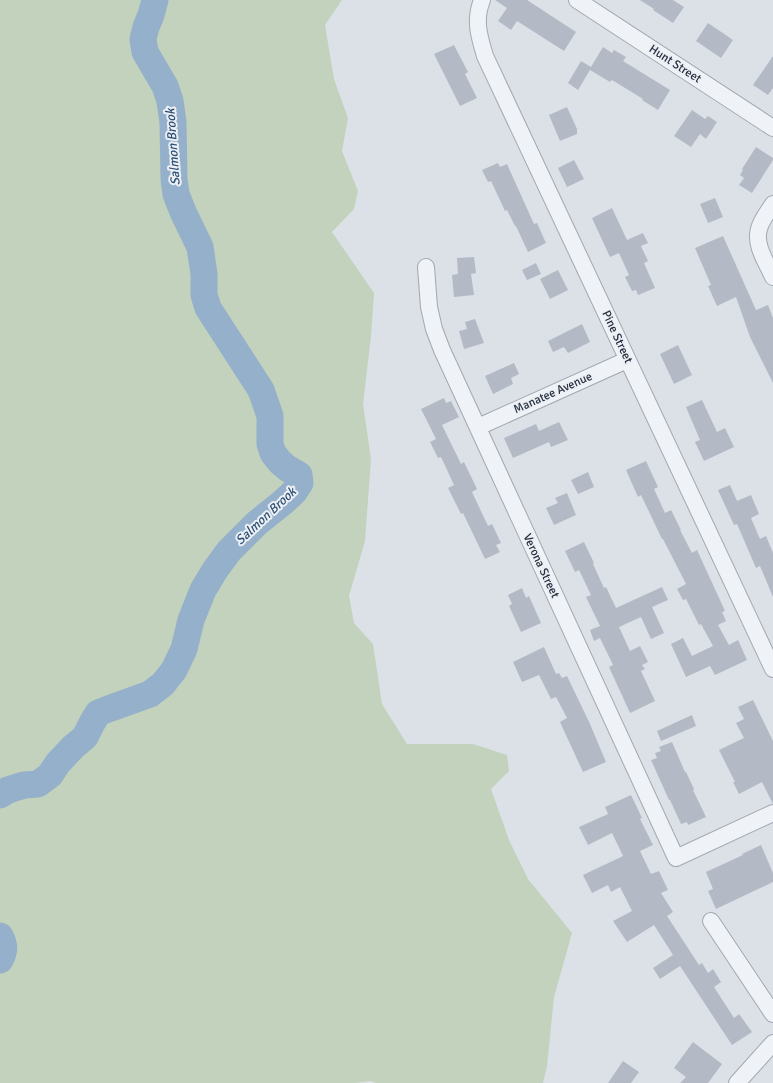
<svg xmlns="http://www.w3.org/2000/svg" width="773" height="1083" font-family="Signika,sans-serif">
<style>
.green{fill:#c3d2bd}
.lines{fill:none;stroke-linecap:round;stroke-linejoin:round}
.river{stroke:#95b0ca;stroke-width:27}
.building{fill:#b3bac5}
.minor-casing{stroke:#a1a8b1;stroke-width:18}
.minor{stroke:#eff2f6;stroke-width:16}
.labels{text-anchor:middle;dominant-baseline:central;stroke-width:4;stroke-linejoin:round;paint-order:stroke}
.street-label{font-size:12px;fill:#252f3f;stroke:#ecf0f5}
.water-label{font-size:13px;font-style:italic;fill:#2d4f75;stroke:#ecf0f5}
</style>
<rect width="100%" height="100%" fill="#dce1e7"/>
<path class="green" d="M 0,0 L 342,0 L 325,25 L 334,79 L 348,118 L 342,151 L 358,191 L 354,209 L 332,232 L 374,293 L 371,336 L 363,404 L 371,459 L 365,541 L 349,596 L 354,623 L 373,644 L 382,704 L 407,744 L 473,744 L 507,755 L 509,771 L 491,789 L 509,840 L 528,879 L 572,933 L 554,997 L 547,1066 L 543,1083 L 376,1083 L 371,1081 L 355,1083 L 0,1083 Z"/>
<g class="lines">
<path class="river" d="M 0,795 L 8,790 L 24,785 L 38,784 L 50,775 L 58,763 L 73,747 L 85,737 L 92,723 L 98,713 L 111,708 L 150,694 L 163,684 L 174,670 L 184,649 L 191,620 L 203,590 L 215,570 L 229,551 L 257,523 L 282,503 L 294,492 L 300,483 L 299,475 L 287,468 L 280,462 L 273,453 L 270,444 L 270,416 L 261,390 L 208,308 L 204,295 L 204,274 L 200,247 L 183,212 L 176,194 L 174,179 L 173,122 L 170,101 L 165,86 L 145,52 L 143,39 L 146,27 L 151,15 L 155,0
M 0,936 C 5,945 5,951 0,960"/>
</g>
<path class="building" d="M 495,0 L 527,0 L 576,32 L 564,51 L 517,21 L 511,30 L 498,21 L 507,8 Z
M 640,0 L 673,0 L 684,7 L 673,23 L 653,10 L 654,9 Z
M 708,23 L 733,40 L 721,58 L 696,41 Z
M 454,45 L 468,72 L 465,74 L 477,98 L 460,106 L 434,54 Z
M 603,47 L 612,53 L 614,50 L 626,57 L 623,61 L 670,90 L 658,110 L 642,100 L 643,99 L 612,80 L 610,82 L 590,70 L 578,90 L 568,83 L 581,61 L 591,67 Z
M 773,56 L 773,88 L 768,95 L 753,85 Z
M 567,107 L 577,129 L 577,134 L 560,141 L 549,115 Z
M 692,110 L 705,119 L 708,116 L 717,122 L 706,139 L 700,134 L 691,147 L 674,136 Z
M 756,147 L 773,158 L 773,160 L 752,193 L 739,185 L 744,178 L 740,175 L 743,170 L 742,169 Z
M 574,160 L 584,179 L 567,187 L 558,168 Z
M 498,163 L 500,167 L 507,164 L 534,224 L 537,223 L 546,243 L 528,252 L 516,226 L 515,226 L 507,210 L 505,211 L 491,181 L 488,182 L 482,170 Z
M 715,198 L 723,217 L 708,223 L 700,204 Z
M 612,208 L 627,240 L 643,233 L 648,243 L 641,246 L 648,261 L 644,263 L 655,288 L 638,295 L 636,290 L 632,291 L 625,277 L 629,275 L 619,253 L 610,257 L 592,218 Z
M 723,236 L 756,310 L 768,305 L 773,318 L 773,383 L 750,337 L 736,297 L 717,306 L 708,286 L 711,285 L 695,248 Z
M 474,257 L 476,273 L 471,274 L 474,295 L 454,297 L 452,275 L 458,274 L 457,258 Z
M 536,263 L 541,274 L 527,280 L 522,270 Z
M 558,270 L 568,290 L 550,299 L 540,279 Z
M 475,319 L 484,343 L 464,349 L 459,331 L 467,329 L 465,322 Z
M 582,324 L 590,342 L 568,353 L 564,347 L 553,352 L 548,341 Z
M 678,345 L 692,375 L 674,384 L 660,354 Z
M 514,363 L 519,374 L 511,378 L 513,384 L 493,394 L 485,376 Z
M 444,398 L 446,403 L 451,401 L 459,417 L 442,425 L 461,464 L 464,462 L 477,489 L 472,492 L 488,526 L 492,524 L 501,543 L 496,545 L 500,552 L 485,559 L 463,513 L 461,514 L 448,488 L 454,485 L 441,457 L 438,458 L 430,442 L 436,439 L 421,409 Z
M 702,400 L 717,432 L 725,428 L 734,447 L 704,461 L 695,442 L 700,440 L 686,407 Z
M 559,422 L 568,440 L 551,447 L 549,442 L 513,458 L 504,438 L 536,424 L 539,431 Z
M 646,461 L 658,487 L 654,489 L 665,513 L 671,510 L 681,530 L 680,530 L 692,553 L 697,550 L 725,611 L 722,612 L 726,621 L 718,625 L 729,645 L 738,640 L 747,660 L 715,675 L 710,666 L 686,677 L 671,644 L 683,638 L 692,656 L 713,646 L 701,624 L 699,625 L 686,599 L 683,600 L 677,589 L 686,584 L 663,539 L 662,539 L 641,495 L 638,497 L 626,470 Z
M 588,472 L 594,487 L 578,494 L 571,480 Z
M 730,485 L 737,501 L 751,495 L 759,514 L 751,518 L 760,539 L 766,536 L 773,553 L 773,597 L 760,566 L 756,568 L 737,524 L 734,525 L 718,490 Z
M 567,493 L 576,515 L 554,525 L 546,508 L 558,503 L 555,498 Z
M 584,542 L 594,563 L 593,564 L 604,588 L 606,587 L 616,608 L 662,587 L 668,600 L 652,607 L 664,633 L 651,639 L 641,617 L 619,627 L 630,651 L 640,646 L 648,662 L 642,665 L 645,669 L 641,671 L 655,701 L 630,713 L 609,667 L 613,665 L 600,638 L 594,641 L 590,630 L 600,626 L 586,597 L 591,595 L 579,570 L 575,572 L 565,551 Z
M 522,588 L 526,598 L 529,596 L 541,623 L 521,632 L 509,606 L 512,604 L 508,595 Z
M 544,647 L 556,674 L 559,673 L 562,678 L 567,676 L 590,724 L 606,762 L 583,772 L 560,722 L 567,718 L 556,697 L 551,699 L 539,675 L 522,682 L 513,662 Z
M 753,700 L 773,741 L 773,804 L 762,782 L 739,794 L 733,782 L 735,782 L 719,750 L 744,738 L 736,723 L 744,719 L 738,707 Z
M 692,715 L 696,726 L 661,741 L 657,731 Z
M 672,742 L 685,772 L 686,772 L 694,789 L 693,790 L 706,817 L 688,825 L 687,822 L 681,824 L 670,800 L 669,800 L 651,760 L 657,758 L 655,753 L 661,751 L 659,747 Z
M 631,795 L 642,818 L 640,819 L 653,845 L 640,851 L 651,874 L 659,871 L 668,890 L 661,893 L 673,912 L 667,916 L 699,965 L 702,963 L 708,973 L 713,969 L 721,982 L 714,987 L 734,1018 L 739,1014 L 752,1032 L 732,1045 L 680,966 L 660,979 L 653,968 L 673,955 L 654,925 L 627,942 L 613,921 L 632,911 L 620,887 L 611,892 L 608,885 L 592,893 L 583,875 L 623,856 L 612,833 L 588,845 L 579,827 L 608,814 L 605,807 Z
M 761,845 L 773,873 L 773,882 L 716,909 L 708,891 L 713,889 L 706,872 L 743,855 L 742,854 Z
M 693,1042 L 722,1064 L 708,1083 L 680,1083 L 686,1077 L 674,1068 Z
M 623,1061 L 639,1072 L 631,1083 L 608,1083 Z"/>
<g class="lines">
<g class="minor-casing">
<path id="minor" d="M 482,0 C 474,20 479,36 485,56 L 773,669
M 577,0 L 773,128
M 773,204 C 768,212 761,220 759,229 C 754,245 767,263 773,277
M 426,267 L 429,307 L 434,329 L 442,350 L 676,858 L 773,813
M 478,427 L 627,360
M 711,921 L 773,1014
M 737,1083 L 773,1043"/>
</g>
<use href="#minor" class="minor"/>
</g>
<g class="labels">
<g class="street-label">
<text transform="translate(675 64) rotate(33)">Hunt Street</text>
<text transform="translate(617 337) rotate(65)">Pine Street</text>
<text transform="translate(553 393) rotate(-24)">Manatee Avenue</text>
<text transform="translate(541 566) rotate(65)">Verona Street</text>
</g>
<g class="water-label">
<text transform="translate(173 147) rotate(-94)">Salmon Brook</text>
<text transform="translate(266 516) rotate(-43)">Salmon Brook</text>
</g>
</g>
</svg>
